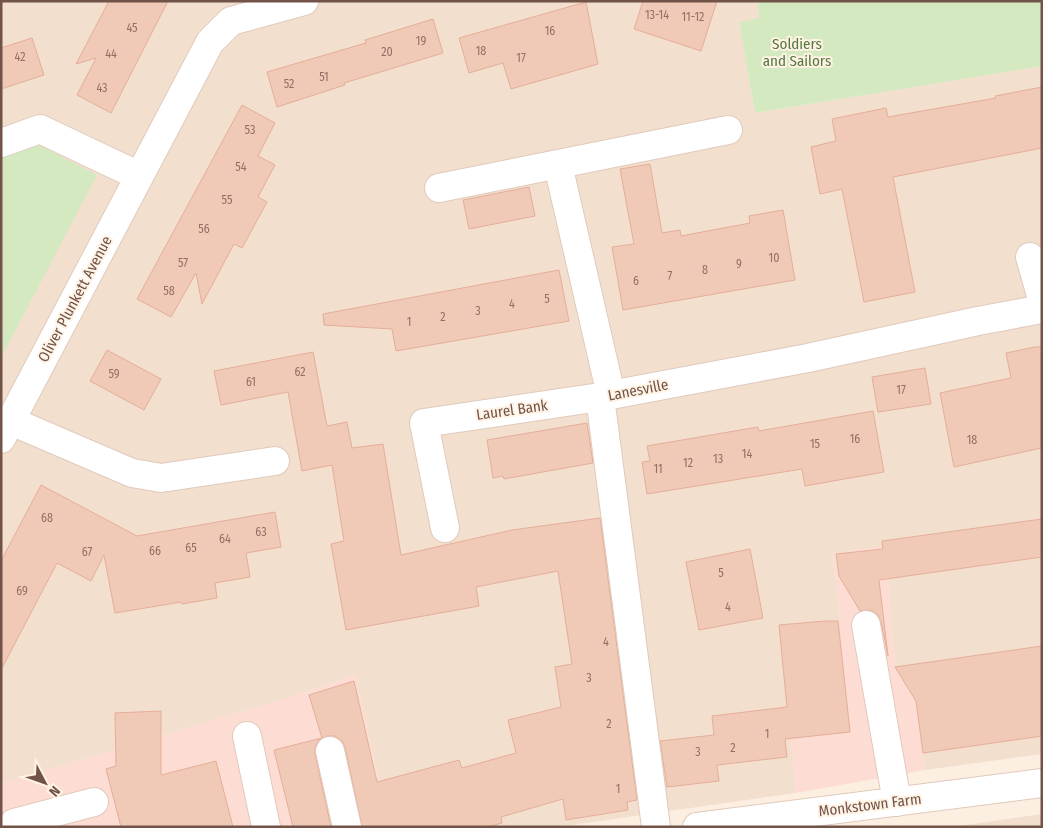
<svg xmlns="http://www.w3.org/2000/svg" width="1043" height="828" font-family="'Fira Sans Condensed',sans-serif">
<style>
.residential{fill:#f3dfce}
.commercial{fill:#fddcd3}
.green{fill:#d4e9bf}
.building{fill:#f1c9b7;stroke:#e4ae98}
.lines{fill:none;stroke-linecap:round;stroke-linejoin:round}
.minor-casing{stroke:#e0cabc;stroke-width:30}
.minor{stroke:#fff;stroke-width:28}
.labels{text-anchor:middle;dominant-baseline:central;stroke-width:4;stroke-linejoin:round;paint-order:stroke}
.number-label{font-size:12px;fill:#927064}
.park-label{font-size:15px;fill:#557840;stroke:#fff3e6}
.street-label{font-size:15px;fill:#725348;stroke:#fff3e6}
</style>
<rect width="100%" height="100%" fill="#fceee0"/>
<path class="residential" d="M 1,1 L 757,1 L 759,18 L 739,22 L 755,113 L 1042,66 L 1042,754 L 925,770 L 916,701 L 895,667 L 888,579 L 833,553 L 840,621 L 781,634 L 796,793 L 558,827 L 346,827 L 343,813 L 383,801 L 355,675 L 307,692 L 1,784 Z
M 1042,814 L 1042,827 L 952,827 Z"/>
<path class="commercial" d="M 882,546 L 888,579 L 895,666 L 916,701 L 925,770 L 796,793 L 781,634 L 840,621 L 833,553 Z
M 355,675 L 383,801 L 343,813 L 346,827 L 1,827 L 1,784 L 307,692 Z"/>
<path class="green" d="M 757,1 L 1042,1 L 1042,66 L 755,113 L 739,22 L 759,18 Z
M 39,145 L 97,175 L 1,358 L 1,158 Z"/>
<path class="building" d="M 109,1 L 168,1 L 111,113 L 77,95 L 96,58 L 76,64 Z
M 643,1 L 717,1 L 701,51 L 634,29 Z
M 586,2 L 598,64 L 511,89 L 503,63 L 469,73 L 459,38 Z
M 433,19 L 443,53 L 344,83 L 345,85 L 277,107 L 267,72 L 366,43 L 365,40 Z
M 32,38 L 44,75 L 1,89 L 1,48 Z
M 1042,87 L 1042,148 L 893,177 L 915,292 L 864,302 L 842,189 L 820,194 L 811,147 L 836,141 L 832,119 L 886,108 L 888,117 L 996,98 L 995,96 Z
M 242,105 L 275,123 L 258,156 L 275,165 L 258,197 L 267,202 L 242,248 L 234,244 L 202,304 L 196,273 L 171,317 L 137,299 Z
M 650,164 L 662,233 L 680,230 L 681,236 L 750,223 L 749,216 L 783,210 L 795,280 L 623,310 L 612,247 L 634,244 L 620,169 Z
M 529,187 L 535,216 L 469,229 L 463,200 Z
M 559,270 L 569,321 L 396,351 L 392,329 L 324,325 L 323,314 Z
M 1035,347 L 1042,347 L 1042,448 L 954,467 L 940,393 L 1011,378 L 1006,353 Z
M 107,350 L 161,379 L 144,410 L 90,381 Z
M 313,352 L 327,426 L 347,422 L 352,448 L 383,444 L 401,555 L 512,530 L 600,518 L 637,800 L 627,802 L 628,810 L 566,820 L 563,799 L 501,817 L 502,823 L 487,827 L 362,827 L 345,747 L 342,741 L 335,736 L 327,736 L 319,740 L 315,747 L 315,754 L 331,827 L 293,827 L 274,750 L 322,738 L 309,695 L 354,681 L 377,782 L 459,760 L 462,768 L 516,753 L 508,720 L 561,707 L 555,667 L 572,664 L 558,571 L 476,587 L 479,606 L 346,630 L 331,544 L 344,541 L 332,465 L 302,471 L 288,392 L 221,405 L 214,371 Z
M 925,368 L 931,404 L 878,412 L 872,377 Z
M 873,411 L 884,472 L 805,486 L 802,469 L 647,494 L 642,462 L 650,461 L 647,446 L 758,427 L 759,431 Z
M 587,423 L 593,463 L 504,479 L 503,476 L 493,478 L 487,440 Z
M 41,485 L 137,536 L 275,512 L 281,547 L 246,553 L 250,577 L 215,583 L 217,598 L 182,604 L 181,602 L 115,613 L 104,555 L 91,581 L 57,563 L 1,670 L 1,561 Z
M 1042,519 L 1042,557 L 879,580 L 888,656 L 881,622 L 878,615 L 871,610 L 860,611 L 839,576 L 836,554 L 883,549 L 882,541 Z
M 750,549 L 763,618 L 699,630 L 686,562 Z
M 825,621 L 838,621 L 850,732 L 785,739 L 787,757 L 717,765 L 719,781 L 667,787 L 660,741 L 714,735 L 712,716 L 787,707 L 779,625 Z
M 1042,646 L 1042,736 L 923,753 L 916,701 L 895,667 Z
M 161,711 L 161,775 L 216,761 L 233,827 L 121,827 L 106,769 L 116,766 L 115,713 Z"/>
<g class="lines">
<g class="minor-casing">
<path id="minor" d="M 1,143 L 40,129 L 139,176
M 558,165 L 611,395
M 439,188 L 728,130
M 1030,257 L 1042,299
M 11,421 L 132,473 L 161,478 L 275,461
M 1,439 L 210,42 L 231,21 L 304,1
M 445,528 L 424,423 L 600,397
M 866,625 L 897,802
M 247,736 L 266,827
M 330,751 L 347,827
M 15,827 L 14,823 L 94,802
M 656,827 L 600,397 L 808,358 L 978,321 L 1042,309
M 697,827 L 1042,783"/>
</g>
<use href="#minor" class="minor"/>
</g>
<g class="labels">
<g class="number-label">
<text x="657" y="15">13-14</text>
<text x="693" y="17">11-12</text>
<text x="132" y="28">45</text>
<text x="550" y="31">16</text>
<text x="421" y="41">19</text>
<text x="481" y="51">18</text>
<text x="387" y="52">20</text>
<text x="111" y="54">44</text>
<text x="20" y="57">42</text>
<text x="521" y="58">17</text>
<text x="324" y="77">51</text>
<text x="289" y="84">52</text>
<text x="102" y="88">43</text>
<text x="250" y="130">53</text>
<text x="241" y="167">54</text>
<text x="227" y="200">55</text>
<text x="204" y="229">56</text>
<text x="774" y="258">10</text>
<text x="183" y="263">57</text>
<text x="739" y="264">9</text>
<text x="705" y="270">8</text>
<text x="670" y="276">7</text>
<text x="636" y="281">6</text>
<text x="169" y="291">58</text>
<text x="547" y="299">5</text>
<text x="512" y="304">4</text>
<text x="478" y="311">3</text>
<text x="443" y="317">2</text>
<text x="409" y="322">1</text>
<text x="300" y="372">62</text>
<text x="114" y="374">59</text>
<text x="251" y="382">61</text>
<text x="901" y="390">17</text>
<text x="855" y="439">16</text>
<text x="972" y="440">18</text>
<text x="815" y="444">15</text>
<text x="747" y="454">14</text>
<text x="718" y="459">13</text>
<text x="688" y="463">12</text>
<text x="658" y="469">11</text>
<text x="47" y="518">68</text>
<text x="261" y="532">63</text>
<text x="225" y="539">64</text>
<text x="191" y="548">65</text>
<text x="155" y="551">66</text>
<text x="87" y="552">67</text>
<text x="721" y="573">5</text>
<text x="22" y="591">69</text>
<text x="728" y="607">4</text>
<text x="606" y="642">4</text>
<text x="589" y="678">3</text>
<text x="609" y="724">2</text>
<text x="767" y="734">1</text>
<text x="733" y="748">2</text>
<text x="698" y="752">3</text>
<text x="618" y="789">1</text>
</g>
<g class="park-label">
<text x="797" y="44">Soldiers<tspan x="797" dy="17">and Sailors</tspan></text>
</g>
<g class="street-label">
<text transform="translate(75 299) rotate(-62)">Oliver Plunkett Avenue</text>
<text transform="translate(638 390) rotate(-11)">Lanesville</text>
<text transform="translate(512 410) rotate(-8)">Laurel Bank</text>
<text transform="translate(870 805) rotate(-7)">Monkstown Farm</text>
</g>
</g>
<rect width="1043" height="828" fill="none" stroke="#725348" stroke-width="5"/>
<g transform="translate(45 783) rotate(131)" stroke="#fff3e6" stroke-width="4" paint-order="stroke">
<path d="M0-4L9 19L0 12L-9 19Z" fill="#725348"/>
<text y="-8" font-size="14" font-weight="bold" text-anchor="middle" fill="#725348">N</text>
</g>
</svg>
